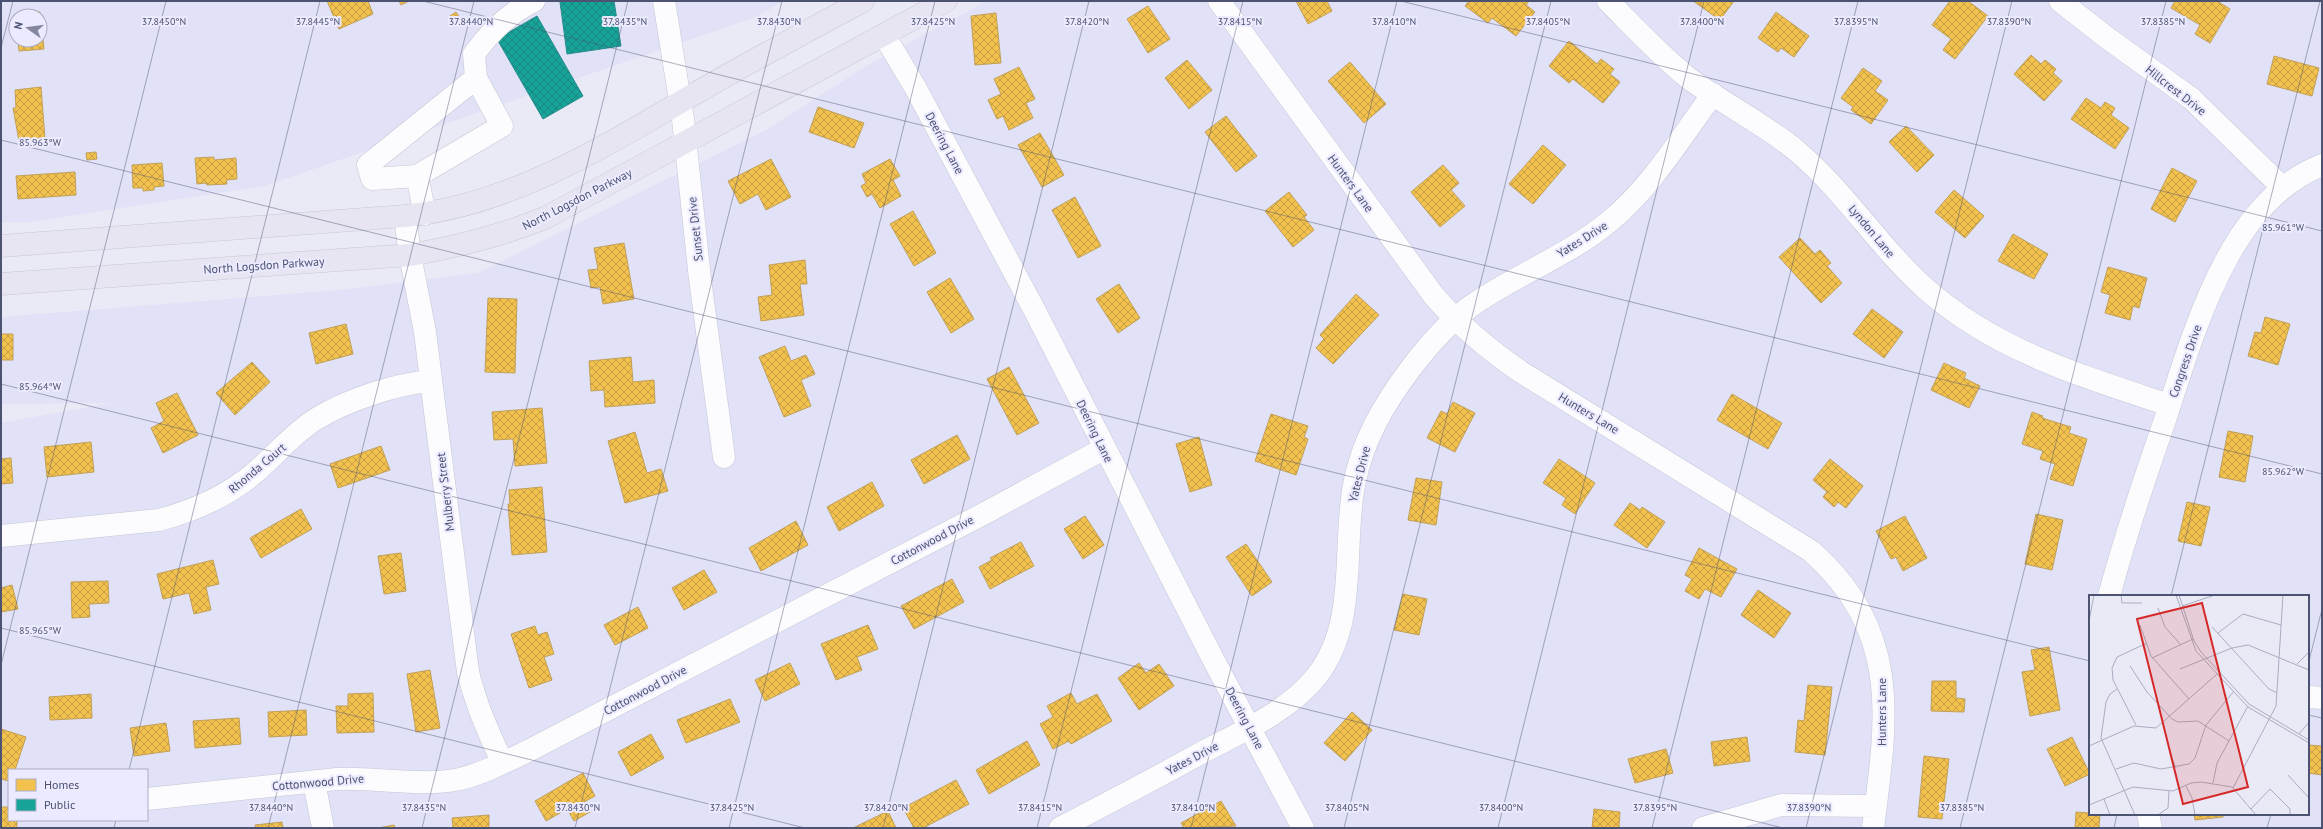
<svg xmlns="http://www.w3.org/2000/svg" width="2323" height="829" font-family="'PT Sans',sans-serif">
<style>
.residential{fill:#e1e1f7;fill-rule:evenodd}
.homes{fill:url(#homes-cross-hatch);stroke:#c0a059}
.public{fill:url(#public-cross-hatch);stroke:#278b8d}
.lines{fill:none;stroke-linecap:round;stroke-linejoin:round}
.minor-casing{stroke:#c5c6d5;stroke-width:23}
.major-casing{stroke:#c6c8d5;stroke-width:23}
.minor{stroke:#fcfcfe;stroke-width:22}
.major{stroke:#e6e5f1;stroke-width:22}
.ticks{fill:none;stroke:#4b5272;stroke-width:1;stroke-opacity:0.45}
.labels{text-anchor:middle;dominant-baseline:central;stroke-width:4;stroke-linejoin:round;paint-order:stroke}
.street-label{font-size:12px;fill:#4b5272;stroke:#eceafe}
.inset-road{fill:none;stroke:#aaadc1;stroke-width:1}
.view{fill:#d62828;fill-opacity:0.15;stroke:#d62828;stroke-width:2}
.inset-edge{fill:none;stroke:#4b5272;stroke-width:2}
.ticks-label{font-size:10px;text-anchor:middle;fill:#4b5272;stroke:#eceafe;stroke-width:4;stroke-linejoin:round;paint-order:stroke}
</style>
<defs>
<pattern id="homes-cross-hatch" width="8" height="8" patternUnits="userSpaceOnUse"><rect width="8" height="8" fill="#f2c14e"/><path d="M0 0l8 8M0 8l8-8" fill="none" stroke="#c69f45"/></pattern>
<pattern id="public-cross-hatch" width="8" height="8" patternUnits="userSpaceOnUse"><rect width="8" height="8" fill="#17a398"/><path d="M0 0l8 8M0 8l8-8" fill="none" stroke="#178780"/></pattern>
</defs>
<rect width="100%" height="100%" fill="#eaeaf6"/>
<path class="residential" d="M 1,1 L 785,1 L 753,18 L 264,186 L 30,222 L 1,222 ZM 16,16 L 40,16 L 40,40 L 16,40 Z
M 987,1 L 2322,1 L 2322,828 L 1,828 L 1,423 L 111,403 L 1,404 L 1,317 L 339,290 L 478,273 L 766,130 L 868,65 ZM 2090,596 L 2308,596 L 2308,814 L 2090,814 ZM 9,770 L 147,770 L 147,820 L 9,820 Z"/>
<path class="homes" d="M 327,1 L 368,1 L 373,14 L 339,29 Z
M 399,1 L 409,1 L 401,5 Z
M 1296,1 L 1327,1 L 1332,11 L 1308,24 Z
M 1469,1 L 1529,1 L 1526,5 L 1535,12 L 1516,36 L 1492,18 L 1488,23 L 1465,6 Z
M 1693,1 L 1734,1 L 1720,20 Z
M 1950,1 L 1968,1 L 1988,16 L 1955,59 L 1943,50 L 1951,39 L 1932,25 Z
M 2175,1 L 2217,1 L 2230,9 L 2210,43 L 2195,34 L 2200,25 L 2171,8 Z
M 1148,6 L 1170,39 L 1148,53 L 1127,19 Z
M 40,12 L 44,49 L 19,51 L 18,40 L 40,40 L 40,16 L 17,16 L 16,14 Z
M 456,12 L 462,21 L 455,25 L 450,16 Z
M 1776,12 L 1809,36 L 1794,57 L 1781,48 L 1778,52 L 1758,38 Z
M 996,13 L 1001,63 L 975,65 L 971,16 Z
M 1569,41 L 1597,64 L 1601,59 L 1614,69 L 1610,74 L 1620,82 L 1603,103 L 1573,79 L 1569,83 L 1549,66 Z
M 2031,55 L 2041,64 L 2045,60 L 2056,69 L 2053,73 L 2062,81 L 2044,101 L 2014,74 Z
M 2274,56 L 2319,68 L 2312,96 L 2267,84 Z
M 1187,60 L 1212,90 L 1189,109 L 1165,78 Z
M 1350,62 L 1386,104 L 1364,123 L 1328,81 Z
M 1019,67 L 1035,99 L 1026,103 L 1033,118 L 1009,130 L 1003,116 L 997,119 L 988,100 L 1001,94 L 994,79 Z
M 1863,68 L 1882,81 L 1875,91 L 1888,100 L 1871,124 L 1851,110 L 1853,107 L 1841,98 Z
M 41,87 L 45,139 L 19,141 L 13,108 L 16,108 L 15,90 Z
M 2086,98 L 2101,108 L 2105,102 L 2115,108 L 2111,115 L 2129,128 L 2115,149 L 2071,119 Z
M 818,107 L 864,123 L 854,148 L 809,132 Z
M 1226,116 L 1257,156 L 1236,172 L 1205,132 Z
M 1906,126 L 1934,155 L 1917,172 L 1889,142 Z
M 1040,133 L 1064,175 L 1042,187 L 1018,145 Z
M 1543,145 L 1566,165 L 1533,204 L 1509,184 Z
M 96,152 L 97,159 L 87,160 L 86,153 Z
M 214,157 L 214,160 L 236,158 L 237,179 L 226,180 L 227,184 L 207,185 L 206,183 L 197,184 L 195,158 Z
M 771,159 L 791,197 L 766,210 L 758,194 L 740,204 L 728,181 Z
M 890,159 L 900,176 L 893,180 L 901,196 L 880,208 L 872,194 L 867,197 L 861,186 L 866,183 L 862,174 Z
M 162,163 L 164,186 L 154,187 L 154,190 L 143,191 L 143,188 L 133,188 L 132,165 Z
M 1443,165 L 1459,183 L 1451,190 L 1465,206 L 1440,227 L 1411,192 Z
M 2172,168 L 2197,181 L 2175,222 L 2151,209 Z
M 75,172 L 76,195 L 18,199 L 16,176 Z
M 1954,190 L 1984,216 L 1965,238 L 1935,212 Z
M 1289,192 L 1307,215 L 1304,217 L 1314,230 L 1293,247 L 1265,211 Z
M 1075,197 L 1101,246 L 1078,258 L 1052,210 Z
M 913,211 L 936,253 L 914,266 L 890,224 Z
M 2013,234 L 2048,254 L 2034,279 L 1998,261 Z
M 1800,238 L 1815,254 L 1820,250 L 1831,263 L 1827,266 L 1842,283 L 1821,303 L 1779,257 Z
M 624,243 L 634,299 L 603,304 L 600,287 L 591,288 L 588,270 L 598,269 L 594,248 Z
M 805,260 L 807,284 L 800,284 L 804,315 L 761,321 L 758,297 L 772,295 L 769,265 Z
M 2108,267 L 2147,278 L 2139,308 L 2133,306 L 2130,320 L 2105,313 L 2110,295 L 2101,292 Z
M 950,278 L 974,319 L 951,333 L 927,292 Z
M 1119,284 L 1140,318 L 1118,333 L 1096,299 Z
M 1356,294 L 1379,315 L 1333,364 L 1316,348 L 1324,339 L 1320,335 Z
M 488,298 L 517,299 L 515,373 L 485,372 Z
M 1872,309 L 1903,332 L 1884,358 L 1853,334 Z
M 2265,317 L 2290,324 L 2278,365 L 2248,356 L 2255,332 L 2261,333 Z
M 346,324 L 353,354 L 316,364 L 309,333 Z
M 1,334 L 13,334 L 13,360 L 1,360 Z
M 785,346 L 791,361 L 806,355 L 815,374 L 801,380 L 811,406 L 784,417 L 759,357 Z
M 631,357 L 633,382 L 654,380 L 655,403 L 605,407 L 604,390 L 591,391 L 589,361 Z
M 252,362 L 270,382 L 235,415 L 216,393 Z
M 1944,363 L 1966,373 L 1964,378 L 1980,386 L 1969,408 L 1931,390 Z
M 1009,367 L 1039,423 L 1017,435 L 987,379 Z
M 177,393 L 198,435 L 163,453 L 151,428 L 164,421 L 156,403 Z
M 1732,394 L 1782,423 L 1768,449 L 1717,420 Z
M 1453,402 L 1475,413 L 1455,452 L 1427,438 L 1441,411 L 1447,414 Z
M 542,408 L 547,463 L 515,466 L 513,439 L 494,440 L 492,412 Z
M 2032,412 L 2043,416 L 2042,418 L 2071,427 L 2069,433 L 2087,439 L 2073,486 L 2050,479 L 2055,464 L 2040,459 L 2043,451 L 2022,444 Z
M 1271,414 L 1308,426 L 1304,437 L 1308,439 L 1296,475 L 1255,461 Z
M 2228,431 L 2253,436 L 2245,482 L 2219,477 Z
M 635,432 L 647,473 L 661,469 L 668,491 L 625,503 L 608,441 Z
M 957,435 L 970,459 L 924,484 L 911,460 Z
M 1199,437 L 1212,485 L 1190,492 L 1176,444 Z
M 91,442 L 94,472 L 47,477 L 44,447 Z
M 381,446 L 390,470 L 338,488 L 330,464 Z
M 11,458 L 13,483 L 1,484 L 1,459 Z
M 1559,459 L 1595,483 L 1575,514 L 1562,505 L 1566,498 L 1543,483 Z
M 1830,459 L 1863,486 L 1846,508 L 1838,502 L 1834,507 L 1823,497 L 1827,492 L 1813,480 Z
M 1416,478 L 1442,482 L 1436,525 L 1408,520 Z
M 872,482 L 884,506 L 839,531 L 827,507 Z
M 542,487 L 547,552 L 512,555 L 508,504 L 510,504 L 509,490 Z
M 2187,502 L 2210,507 L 2201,546 L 2178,541 Z
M 1630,503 L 1640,510 L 1642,507 L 1665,522 L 1647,548 L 1614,525 Z
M 301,509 L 312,529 L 261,558 L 250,538 Z
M 2036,514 L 2063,520 L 2052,570 L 2025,564 Z
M 1085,516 L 1104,545 L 1083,559 L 1064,529 Z
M 1905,516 L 1927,558 L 1903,571 L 1896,557 L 1891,559 L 1876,531 Z
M 796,521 L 808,545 L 761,571 L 749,548 Z
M 1021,542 L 1034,566 L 990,589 L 979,567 L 992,560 L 990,558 Z
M 1246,544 L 1272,582 L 1252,596 L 1226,557 Z
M 1699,548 L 1737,569 L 1721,597 L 1705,589 L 1699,599 L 1685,591 L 1692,579 L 1685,575 Z
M 401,553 L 406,591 L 384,594 L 378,556 Z
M 213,560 L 219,584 L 206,587 L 211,610 L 194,614 L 189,593 L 163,599 L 157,574 Z
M 704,570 L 717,592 L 684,610 L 672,588 Z
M 952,579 L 964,602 L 914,629 L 901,606 Z
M 108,581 L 109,603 L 89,604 L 90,617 L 72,618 L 71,582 Z
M 12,585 L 18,609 L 1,612 L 1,588 Z
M 1758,590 L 1791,613 L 1774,638 L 1741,615 Z
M 1403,594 L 1427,599 L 1419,635 L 1394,630 Z
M 2160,595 L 2185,595 L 2185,596 L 2160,596 Z
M 638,607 L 648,628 L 615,645 L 604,625 Z
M 868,625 L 878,649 L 857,657 L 862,670 L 836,680 L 821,644 Z
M 535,626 L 538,635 L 547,632 L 554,654 L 544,657 L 552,680 L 529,688 L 511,634 Z
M 2049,647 L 2060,710 L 2030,716 L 2022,672 L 2035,670 L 2031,650 Z
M 790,663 L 800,684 L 765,701 L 755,680 Z
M 1139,663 L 1146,673 L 1159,664 L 1174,686 L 1139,710 L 1118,678 Z
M 430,670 L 440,728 L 416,732 L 407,674 Z
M 1932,681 L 1956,681 L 1956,698 L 1965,699 L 1964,712 L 1931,711 Z
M 1808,685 L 1832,687 L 1825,755 L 1795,752 L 1798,720 L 1804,721 Z
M 373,693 L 374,732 L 337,733 L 336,706 L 348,706 L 348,694 Z
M 1071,693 L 1077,704 L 1097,694 L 1112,721 L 1071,744 L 1069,741 L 1053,749 L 1040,724 L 1053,717 L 1047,706 Z
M 91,694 L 92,718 L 50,720 L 49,697 Z
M 730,699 L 740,722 L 686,743 L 677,720 Z
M 306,710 L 307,735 L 269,737 L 268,712 Z
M 1352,712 L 1372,730 L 1345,761 L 1324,743 Z
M 239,718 L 241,744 L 195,748 L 193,721 Z
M 166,723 L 170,751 L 134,756 L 130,728 Z
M 1,729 L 26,737 L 15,770 L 9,770 L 9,781 L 1,779 Z
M 651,734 L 664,758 L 631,776 L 618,752 Z
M 1747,737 L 1750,761 L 1714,766 L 1711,742 Z
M 2072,737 L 2090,774 L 2065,786 L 2047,749 Z
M 1027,741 L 1040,765 L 989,794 L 976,770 Z
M 2308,745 L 2322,746 L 2322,775 L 2308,773 Z
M 1666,749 L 1673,773 L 1635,783 L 1628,759 Z
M 1924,756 L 1949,759 L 1942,819 L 1918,817 Z
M 583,773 L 595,796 L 584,802 L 590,812 L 574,821 L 567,809 L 546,821 L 535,801 Z
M 956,780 L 969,804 L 923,828 L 914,828 L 903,808 Z
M 1221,801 L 1236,826 L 1184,828 L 1181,823 Z
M 1,807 L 9,807 L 9,820 L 17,820 L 17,828 L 1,828 Z
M 1594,809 L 1620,812 L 1619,828 L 1592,828 Z
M 888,811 L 896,828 L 853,828 Z
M 2076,812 L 2100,814 L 2099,828 L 2075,828 Z
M 2194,814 L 2223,814 L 2223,817 L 2195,820 Z
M 489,815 L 489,828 L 453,828 L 452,818 Z
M 282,822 L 283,828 L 256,828 L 255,825 Z
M 394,825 L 395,828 L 378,828 Z"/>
<path class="public" d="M 567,1 L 614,1 L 621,46 L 567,54 L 560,2 Z
M 537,16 L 583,96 L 543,119 L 497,39 Z"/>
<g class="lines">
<g class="minor-casing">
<path id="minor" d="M 664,1 L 683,119 L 700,279 L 724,457
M 1219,1 L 1434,296 C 1460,326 1489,350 1521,372 L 1811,551 C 1902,632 1887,719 1873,828
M 1608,1 C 1634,27 1659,54 1687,77 C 1723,104 1764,123 1798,152 C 1846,193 1879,247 1926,289 C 1996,351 2082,376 2169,405
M 2060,1 L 2106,37 L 2192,99 L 2283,188
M 884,35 L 915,87 L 1036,313 L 1213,659 L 1303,828
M 476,78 L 474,54 C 490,32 508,13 534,1
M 417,176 L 372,179 L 368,165 L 476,78 L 502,126 L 417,176 L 425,214
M 405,216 L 410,255 L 425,332 L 468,672 C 476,705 488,733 503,763
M 1,536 L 159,520 C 193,511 224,498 252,475 C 274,457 292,434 316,419 C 347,400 395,384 431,381
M 2109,596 C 2125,537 2144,480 2164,423 C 2193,336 2227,202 2322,165
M 2308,697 L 2322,698
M 314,782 L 323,828
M 147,799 L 337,779 C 375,777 424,787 460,779 C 484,773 505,762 528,751 L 987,512 L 1105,448
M 2148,814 L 2151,828
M 1060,828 C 1108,803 1156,778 1203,752 C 1243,731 1287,712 1316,677 C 1359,623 1342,548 1354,485 C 1362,441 1384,404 1411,368 C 1430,343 1451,319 1477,302 C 1520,273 1571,254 1611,220 C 1652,186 1681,137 1713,94
M 1703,828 L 1781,805 L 1876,806"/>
</g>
<g class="major-casing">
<path id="major" d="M 1,246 L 405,216 C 512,205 605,146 696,93 C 751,61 807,31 863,1
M 1,284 L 410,255 C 459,246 501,236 547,217 L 946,1"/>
</g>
<use href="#minor" class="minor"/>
<use href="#major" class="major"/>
</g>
<path class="ticks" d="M 423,1 L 2322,474M 1401,1 L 2322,231M 1,48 L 13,1M 1,140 L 2090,661M 1,384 L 1783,828M 2171,596 L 2320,1M 1,628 L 805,828M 1,665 L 166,1M 2308,665 L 2322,609M 2308,715 L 2322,718M 129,770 L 320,1M 114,828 L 116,820M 268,828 L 474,1M 422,828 L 628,1M 575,828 L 782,1M 729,828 L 935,1M 883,828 L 1089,1M 1037,828 L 1243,1M 1191,828 L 1397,1M 1344,828 L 1551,1M 1498,828 L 1704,1M 1652,828 L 1858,1M 1806,828 L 2012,1M 1960,828 L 2166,1M 2114,828 L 2117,814M 2267,828 L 2271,814"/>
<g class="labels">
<g class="street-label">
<text transform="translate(2176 90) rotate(38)">Hillcrest Drive</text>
<text transform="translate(945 143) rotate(62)">Deering Lane</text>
<text transform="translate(1351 183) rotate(54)">Hunters Lane</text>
<text transform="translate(577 199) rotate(-27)">North Logsdon Parkway</text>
<text transform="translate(695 229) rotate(-96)">Sunset Drive</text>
<text transform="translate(1872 231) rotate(50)">Lyndon Lane</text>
<text transform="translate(1582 239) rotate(-32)">Yates Drive</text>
<text transform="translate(264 265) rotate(-4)">North Logsdon Parkway</text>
<text transform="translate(2185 361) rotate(-71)">Congress Drive</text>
<text transform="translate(1589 413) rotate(31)">Hunters Lane</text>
<text transform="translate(1095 431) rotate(64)">Deering Lane</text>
<text transform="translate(257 468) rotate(-40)">Rhonda Court</text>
<text transform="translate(1359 474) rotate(-76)">Yates Drive</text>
<text transform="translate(445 492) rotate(-97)">Mulberry Street</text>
<text transform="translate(932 540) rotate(-28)">Cottonwood Drive</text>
<text transform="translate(645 690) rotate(-28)">Cottonwood Drive</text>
<text transform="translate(1881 712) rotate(-90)">Hunters Lane</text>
<text transform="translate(1245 718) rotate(62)">Deering Lane</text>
<text transform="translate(1192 758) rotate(-28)">Yates Drive</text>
<text transform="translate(318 782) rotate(-5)">Cottonwood Drive</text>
</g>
</g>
<g transform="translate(2089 595)">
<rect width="220" height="220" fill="#eaeaf6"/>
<path class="inset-road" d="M 32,0 L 33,8 L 53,8M 87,0 L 107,56 L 159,112 L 220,148M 90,0 L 105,46 L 112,57 L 160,109 L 220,145M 93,11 L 126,0M 69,13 L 76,32 L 92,50M 0,26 L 5,0M 51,30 L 62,61 L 100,104M 123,32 L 180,94 L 188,98M 129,38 L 154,19 L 192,30M 63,63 L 104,44M 208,69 L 220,57M 41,71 L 58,97 L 83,124 L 89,127 L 109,126 L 140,146M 91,74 L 143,53 L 159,50 L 220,75M 28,94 L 21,99 L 17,107 L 12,143 L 46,220M 47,130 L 24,85 L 23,73 L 28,62 L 58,48M 210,139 L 220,127M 0,151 L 45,131 L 67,133 L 128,79M 81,159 L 87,173M 27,174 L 45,168 L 72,174 L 100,169 L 106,163 L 117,130 L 145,96M 199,180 L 220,203M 124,188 L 128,168 L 159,111M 97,191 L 103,203 L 106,220M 144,193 L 187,111 L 194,0M 15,204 L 21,220M 0,210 L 44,192 L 84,196 L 102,188 L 112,187 L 143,192 L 167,220M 162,214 L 181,194 L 201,214 L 201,220M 69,220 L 79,213 L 80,196"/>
<path class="view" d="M 113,8 L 159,192 L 94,209 L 48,24 Z"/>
<rect width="220" height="220" class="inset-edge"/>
</g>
<g class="ticks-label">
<text x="164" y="25">37.8450°N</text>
<text x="318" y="25">37.8445°N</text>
<text x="471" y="25">37.8440°N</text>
<text x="625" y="25">37.8435°N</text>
<text x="779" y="25">37.8430°N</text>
<text x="933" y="25">37.8425°N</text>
<text x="1087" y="25">37.8420°N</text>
<text x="1240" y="25">37.8415°N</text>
<text x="1394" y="25">37.8410°N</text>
<text x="1548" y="25">37.8405°N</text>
<text x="1702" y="25">37.8400°N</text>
<text x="1856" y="25">37.8395°N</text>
<text x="2009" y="25">37.8390°N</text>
<text x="2163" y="25">37.8385°N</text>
<text x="40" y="146">85.963°W</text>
<text x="2283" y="231">85.961°W</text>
<text x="40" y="390">85.964°W</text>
<text x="2283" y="475">85.962°W</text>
<text x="40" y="634">85.965°W</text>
<text x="271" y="811">37.8440°N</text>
<text x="424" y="811">37.8435°N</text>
<text x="578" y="811">37.8430°N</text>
<text x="732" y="811">37.8425°N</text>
<text x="886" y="811">37.8420°N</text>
<text x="1040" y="811">37.8415°N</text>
<text x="1193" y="811">37.8410°N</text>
<text x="1347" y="811">37.8405°N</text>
<text x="1501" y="811">37.8400°N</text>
<text x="1655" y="811">37.8395°N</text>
<text x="1809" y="811">37.8390°N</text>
<text x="1962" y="811">37.8385°N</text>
</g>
<rect width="2323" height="829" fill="none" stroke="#4b5272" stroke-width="4"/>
<rect x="8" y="769" width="140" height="52" fill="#eceafe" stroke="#acadc6"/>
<rect x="16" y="779" width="20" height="12" fill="#f2c14e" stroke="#acadc6"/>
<text x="44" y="789" font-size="12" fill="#4b5272">Homes</text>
<rect x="16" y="799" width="20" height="12" fill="#17a398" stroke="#acadc6"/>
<text x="44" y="809" font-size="12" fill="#4b5272">Public</text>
<g transform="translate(28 28) rotate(284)"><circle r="19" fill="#eceafe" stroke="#acadc6"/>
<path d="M0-3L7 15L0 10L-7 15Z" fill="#8387a0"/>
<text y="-6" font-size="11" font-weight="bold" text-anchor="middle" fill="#4b5272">N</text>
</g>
</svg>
